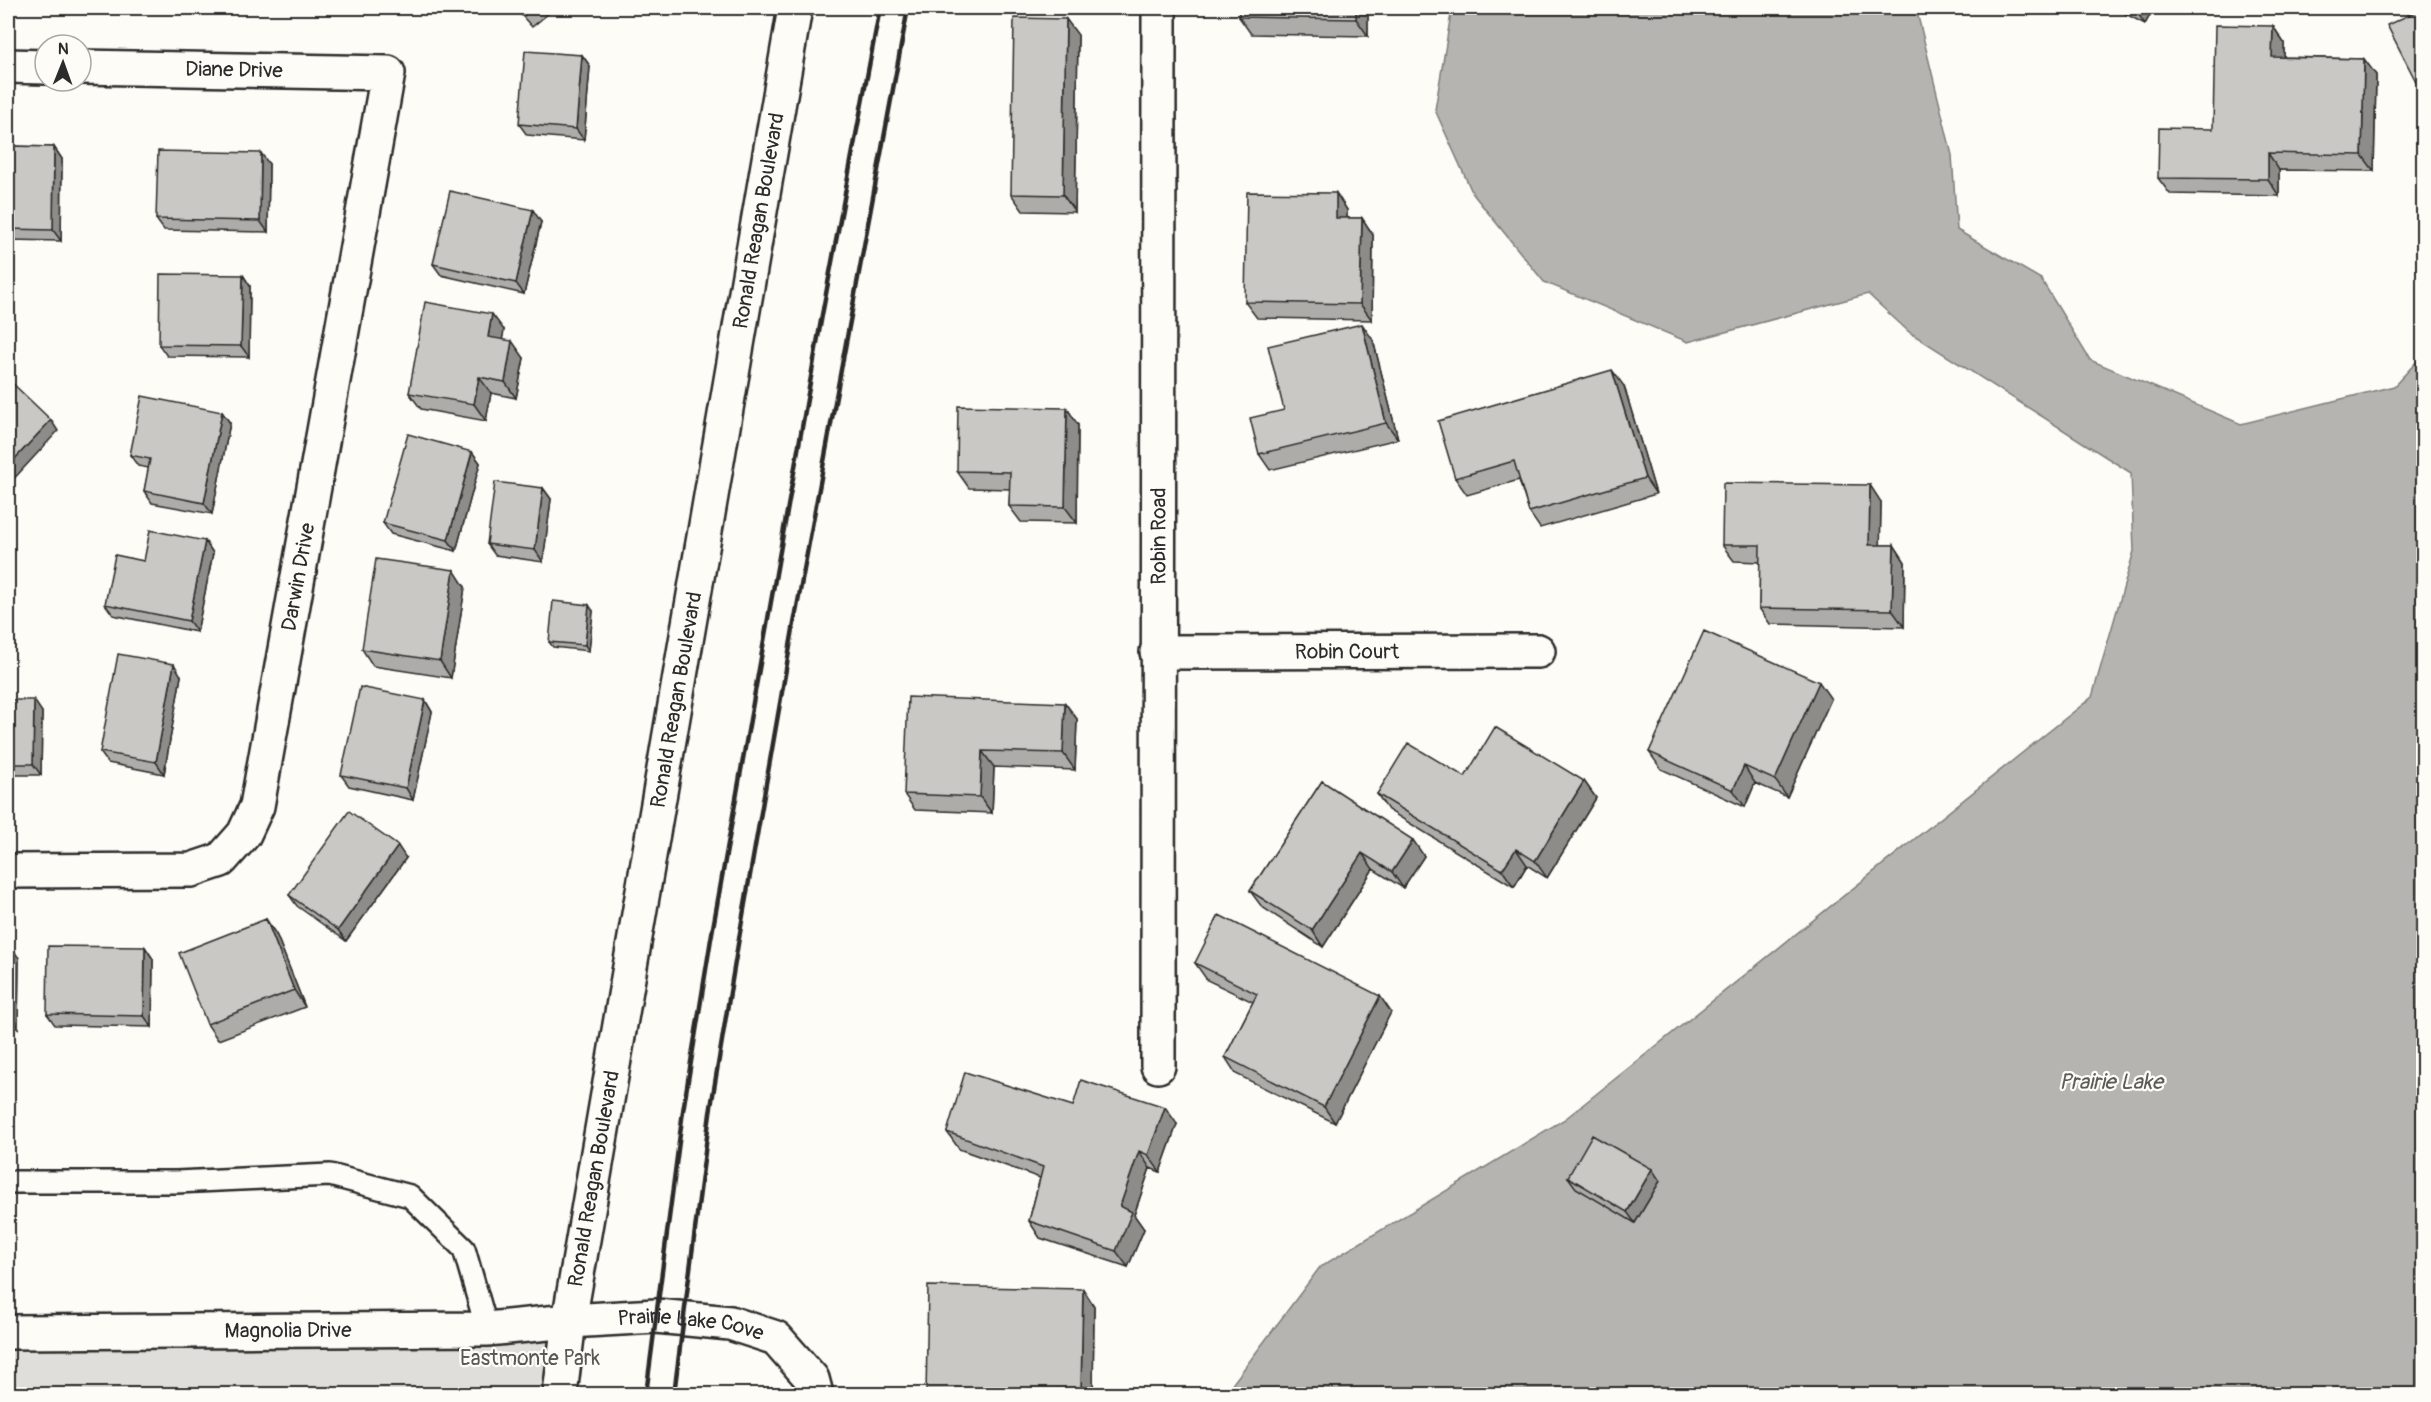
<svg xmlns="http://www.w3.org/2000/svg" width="2431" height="1402" font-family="Pangolin,sans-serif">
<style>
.green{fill:#dfdeda;stroke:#858482;stroke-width:1.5}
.water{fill:#b5b4b1;stroke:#7e7d7b;stroke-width:1.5}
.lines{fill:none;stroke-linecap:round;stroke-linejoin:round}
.service-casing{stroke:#2b2b2b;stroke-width:26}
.minor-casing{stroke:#2b2b2b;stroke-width:38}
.tertiary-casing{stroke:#2b2b2b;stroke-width:38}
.service{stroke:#fdfcf7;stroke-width:21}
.minor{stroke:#fdfcf7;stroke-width:33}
.tertiary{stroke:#fdfcf7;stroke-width:33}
.rail{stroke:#2b2b2b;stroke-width:4.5}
.wall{fill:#adaca9;stroke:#2b2b2b;stroke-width:1.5}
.shaded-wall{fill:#8d8c89;stroke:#2b2b2b;stroke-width:1.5}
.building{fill:#c9c8c4;stroke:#2b2b2b;stroke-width:1.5}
.labels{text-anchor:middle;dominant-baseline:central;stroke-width:4.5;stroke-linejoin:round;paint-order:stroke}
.street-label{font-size:21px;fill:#2b2b2b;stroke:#fdfcf7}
.park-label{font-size:21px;fill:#585857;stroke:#fdfcf7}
.water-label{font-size:22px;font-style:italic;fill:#5b5b5a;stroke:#fdfcf7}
</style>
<rect width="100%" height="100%" fill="#fdfcf7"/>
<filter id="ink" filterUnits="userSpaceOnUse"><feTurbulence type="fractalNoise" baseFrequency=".0167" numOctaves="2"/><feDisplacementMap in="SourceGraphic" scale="12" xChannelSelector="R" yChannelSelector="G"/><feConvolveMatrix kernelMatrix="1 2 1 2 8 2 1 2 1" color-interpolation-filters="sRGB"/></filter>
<g filter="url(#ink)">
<path class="green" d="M 569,1321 L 565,1394 L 8,1394 L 8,1333 Z"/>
<path class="water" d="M 1452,8 L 1911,8 L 1918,16 L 1952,155 L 1957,230 L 2041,279 L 2090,360 L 2241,424 L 2394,386 L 2423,355 L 2423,1394 L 1225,1394 L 1320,1267 L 1565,1119 L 2092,697 L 2134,551 L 2131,473 L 1909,332 L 1868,294 L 1688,342 L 1544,282 L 1473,194 L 1435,110 Z"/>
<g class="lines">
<g class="service-casing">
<path id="service" d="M 8,1182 L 176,1182 L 330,1175 L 410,1196 L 464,1249 L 487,1329"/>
</g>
<g class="minor-casing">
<g id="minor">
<path d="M 8,66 L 45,67"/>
<path id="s1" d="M 1157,652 L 1538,651"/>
<path id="s2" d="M 8,871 L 191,870 L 221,860 L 244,834 L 257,806 L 388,73 L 81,67"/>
<path id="s3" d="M 1158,1066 L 1159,8"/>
<path id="s4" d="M 8,1332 L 487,1329 L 569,1321 L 656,1316 L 730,1323 L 776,1338 L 812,1379 L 816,1394"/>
</g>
</g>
<g class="tertiary-casing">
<g id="tertiary">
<path id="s5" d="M 560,1394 L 569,1321 L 795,8"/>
</g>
</g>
<use href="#service" class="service"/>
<use href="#minor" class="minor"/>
<use href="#tertiary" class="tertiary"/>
<path class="rail" d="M 646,1394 L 683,1111 L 711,939 L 822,315 L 880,8
M 674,1394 L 710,1113 L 738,944 L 793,629 L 908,8"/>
</g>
<path class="wall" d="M 515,8 L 555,8 L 532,27 Z
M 1239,8 L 1368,8 L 1368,36 L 1251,34 L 1239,17 Z
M 2114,8 L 2154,8 L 2145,24 Z
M 2273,26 L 2284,43 L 2284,57 L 2364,59 L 2376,75 L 2374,171 L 2279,170 L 2279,196 L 2170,194 L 2158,178 L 2213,129 Z
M 1078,35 L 1075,212 L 1023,211 L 1011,194 Z
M 582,55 L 590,66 L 584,140 L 527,135 L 519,124 Z
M 8,146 L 54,147 L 62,159 L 61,241 L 8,240 Z
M 269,164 L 268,232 L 164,230 L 156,219 Z
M 1336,193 L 1347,210 L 1347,218 L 1362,218 L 1373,235 L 1372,320 L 1257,318 L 1245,302 Z
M 541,222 L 524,294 L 441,275 L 433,264 Z
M 243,275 L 250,286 L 249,357 L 167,356 L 159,345 Z
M 504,330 L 502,339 L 524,358 L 516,398 L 491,393 L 486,421 L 421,409 L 409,393 Z
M 1373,340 L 1398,439 L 1270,470 L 1259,454 L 1284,410 Z
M 1624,386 L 1656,494 L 1540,528 L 1529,512 L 1519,480 L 1467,495 L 1455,478 Z
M 222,412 L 230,423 L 212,514 L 152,503 L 144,491 L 149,468 L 138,466 L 130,455 Z
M 1078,425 L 1077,523 L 1021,522 L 1009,506 L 1010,489 L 969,488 L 957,471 Z
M 472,452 L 480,463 L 456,551 L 391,534 L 383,523 Z
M 543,488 L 551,499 L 543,562 L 495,555 L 487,544 Z
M 1881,502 L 1880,545 L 1894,545 L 1905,562 L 1904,627 L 1770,624 L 1759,608 L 1760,562 L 1734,561 L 1722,545 Z
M 205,541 L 213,553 L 197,632 L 113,615 L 105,604 L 144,561 Z
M 465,587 L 451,678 L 373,666 L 362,649 Z
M 593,611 L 589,651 L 553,647 L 549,642 Z
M 181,676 L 164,774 L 108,763 L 100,752 Z
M 1831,699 L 1787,797 L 1755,783 L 1745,807 L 1661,769 L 1649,752 Z
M 8,700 L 42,712 L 41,775 L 8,775 Z
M 425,700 L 432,712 L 413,800 L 349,786 L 341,775 Z
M 1065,703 L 1077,719 L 1075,770 L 994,767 L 992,813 L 915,810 L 904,794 Z
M 1465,777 L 1584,781 L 1596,798 L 1547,878 L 1527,865 L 1514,887 L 1388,810 L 1377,794 Z
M 1322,781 L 1424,856 L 1403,888 L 1373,869 L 1323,947 L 1262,907 L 1250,891 Z
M 406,858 L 346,941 L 297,906 L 289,895 Z
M 266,919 L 277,936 L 305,1007 L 218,1040 L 207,1024 Z
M 8,947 L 19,958 L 18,1028 L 8,1028 Z
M 145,947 L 153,959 L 152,1027 L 55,1025 L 47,1014 Z
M 1195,963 L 1391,1012 L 1335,1123 L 1236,1074 L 1225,1057 L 1253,1002 L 1207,980 Z
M 1073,1106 L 1177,1124 L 1160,1172 L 1150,1168 L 1134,1215 L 1144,1229 L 1128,1267 L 1040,1238 L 1029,1221 L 1040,1178 L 959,1149 L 947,1132 Z
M 1568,1177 L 1660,1181 L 1635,1223 L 1576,1188 Z
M 1083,1289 L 1094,1306 L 1093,1395 L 926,1395 Z"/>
<path class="shaded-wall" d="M 1356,8 L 1368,8 L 1368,36 L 1356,19 Z
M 2134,8 L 2154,8 L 2145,24 Z
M 1066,19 L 1078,35 L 1075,212 L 1063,195 Z
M 2273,26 L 2284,43 L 2284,74 L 2272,57 Z
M 582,55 L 590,66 L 584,140 L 576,129 Z
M 2364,59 L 2376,75 L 2374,171 L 2362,155 Z
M 54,147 L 62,159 L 61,241 L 53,230 Z
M 261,153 L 269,164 L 268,232 L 260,221 Z
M 2268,153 L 2279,170 L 2279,196 L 2268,179 Z
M 1336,193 L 1347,210 L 1347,234 L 1336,218 Z
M 533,210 L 541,222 L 524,294 L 516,283 Z
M 1362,218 L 1373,235 L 1372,320 L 1360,304 Z
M 243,275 L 250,286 L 249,357 L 241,346 Z
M 492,314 L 504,330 L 500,353 L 488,337 Z
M 1362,324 L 1373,340 L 1398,439 L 1386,423 Z
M 512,341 L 524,358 L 516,398 L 505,382 Z
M 1612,370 L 1624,386 L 1656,494 L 1645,478 Z
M 479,377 L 491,393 L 486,421 L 474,404 Z
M 1067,408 L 1078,425 L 1077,523 L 1065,507 Z
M 222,412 L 230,423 L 212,514 L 204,503 Z
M 51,420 L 58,431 L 8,485 L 8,466 Z
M 472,452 L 480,463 L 456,551 L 448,540 Z
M 1870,485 L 1881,502 L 1880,561 L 1869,545 Z
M 543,488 L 551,499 L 543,562 L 535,550 Z
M 205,541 L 213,553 L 197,632 L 189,621 Z
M 1894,545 L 1905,562 L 1904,627 L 1892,610 Z
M 454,570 L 465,587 L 451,678 L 440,661 Z
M 589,605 L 593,611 L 589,651 L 585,645 Z
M 174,664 L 181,676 L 164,774 L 156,762 Z
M 1819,682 L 1831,699 L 1787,797 L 1775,780 Z
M 34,700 L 42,712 L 41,775 L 33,764 Z
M 425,700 L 432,712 L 413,800 L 406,788 Z
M 1065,703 L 1077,719 L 1075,770 L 1063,753 Z
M 982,751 L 994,767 L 992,813 L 980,797 Z
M 1744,766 L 1755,783 L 1745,807 L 1733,790 Z
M 1584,781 L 1596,798 L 1547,878 L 1535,861 Z
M 1413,840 L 1424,856 L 1403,888 L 1392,872 Z
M 398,846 L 406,858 L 346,941 L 338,930 Z
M 1516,849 L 1527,865 L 1514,887 L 1502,870 Z
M 1362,853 L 1373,869 L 1323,947 L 1312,930 Z
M 266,919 L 277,936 L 305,1007 L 294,990 Z
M 11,947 L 19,958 L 18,1028 L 10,1017 Z
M 145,947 L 153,959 L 152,1027 L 144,1016 Z
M 1380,996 L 1391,1012 L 1335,1123 L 1324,1107 Z
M 1165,1107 L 1177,1124 L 1160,1172 L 1148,1155 Z
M 1139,1151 L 1150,1168 L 1134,1215 L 1144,1229 L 1128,1267 L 1116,1251 L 1120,1206 Z
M 1652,1169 L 1660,1181 L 1635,1223 L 1627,1212 Z
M 1083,1289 L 1094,1306 L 1093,1395 L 1084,1395 L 1081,1390 Z"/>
<path class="building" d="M 517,8 L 534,8 L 524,16 Z
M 1239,8 L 1356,8 L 1356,19 L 1239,17 Z
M 2424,8 L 2424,97 L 2387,25 Z
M 1014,18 L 1066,19 L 1063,195 L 1011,194 Z
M 2215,25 L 2273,26 L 2272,57 L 2364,59 L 2362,155 L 2268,153 L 2268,179 L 2158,178 L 2159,128 L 2213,129 Z
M 525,51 L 582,55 L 576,129 L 519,124 Z
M 8,146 L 54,147 L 53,230 L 8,229 Z
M 158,151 L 261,153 L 260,221 L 156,219 Z
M 450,191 L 533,210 L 516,283 L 433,264 Z
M 1247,192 L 1336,193 L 1336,218 L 1362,218 L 1360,304 L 1245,302 Z
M 160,274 L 243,275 L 241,346 L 159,345 Z
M 425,302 L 492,314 L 488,337 L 512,341 L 505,382 L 479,377 L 474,404 L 409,393 Z
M 1362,324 L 1386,423 L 1259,454 L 1250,418 L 1284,410 L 1268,346 Z
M 1612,370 L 1645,478 L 1529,512 L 1514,461 L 1455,478 L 1438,421 Z
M 8,379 L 51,420 L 8,466 Z
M 142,396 L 222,412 L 204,503 L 144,491 L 150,459 L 130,455 Z
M 958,406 L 1067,408 L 1065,507 L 1009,506 L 1010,472 L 957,471 Z
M 408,434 L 472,452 L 448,540 L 383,523 Z
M 495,482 L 543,488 L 535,550 L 487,544 Z
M 1723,483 L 1870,485 L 1869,545 L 1894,545 L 1892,610 L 1759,608 L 1760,545 L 1722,545 Z
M 150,530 L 205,541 L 189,621 L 105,604 L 115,555 L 144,561 Z
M 376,559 L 454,570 L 440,661 L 362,649 Z
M 553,601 L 589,605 L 585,645 L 549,642 Z
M 1704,631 L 1819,682 L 1775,780 L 1744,766 L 1733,790 L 1649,752 Z
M 118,654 L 174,664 L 156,762 L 100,752 Z
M 360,687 L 425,700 L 406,788 L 341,775 Z
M 908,697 L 1065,703 L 1063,753 L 982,751 L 980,797 L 904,794 Z
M 8,700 L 34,700 L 33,764 L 8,764 Z
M 1495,727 L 1584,781 L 1535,861 L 1516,849 L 1502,870 L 1377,794 L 1408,743 L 1465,777 Z
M 1322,781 L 1413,840 L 1392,872 L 1362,853 L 1312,930 L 1250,891 Z
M 349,811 L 398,846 L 338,930 L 289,895 Z
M 1219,915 L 1380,996 L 1324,1107 L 1225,1057 L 1257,994 L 1195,963 Z
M 266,919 L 294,990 L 207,1024 L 179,953 Z
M 48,946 L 145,947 L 144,1016 L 47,1014 Z
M 8,947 L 11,947 L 10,1017 L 8,1017 Z
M 965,1072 L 1073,1106 L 1081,1080 L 1165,1107 L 1148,1155 L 1139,1151 L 1120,1206 L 1132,1212 L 1116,1251 L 1029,1221 L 1043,1167 L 947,1132 Z
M 1592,1135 L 1652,1169 L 1627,1212 L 1568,1177 Z
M 928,1286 L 1083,1289 L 1081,1390 L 1056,1389 L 1056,1395 L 926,1395 Z"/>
</g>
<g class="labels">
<g class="street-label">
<text transform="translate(234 70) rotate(1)">Diane Drive</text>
<text stroke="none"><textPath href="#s5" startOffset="1190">Ronald Reagan Boulevard</textPath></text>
<text stroke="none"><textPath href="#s3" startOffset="530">Robin Road</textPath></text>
<text stroke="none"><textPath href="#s2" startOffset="513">Darwin Drive</textPath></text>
<text stroke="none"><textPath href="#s1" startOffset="190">Robin Court</textPath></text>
<text stroke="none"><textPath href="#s5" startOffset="704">Ronald Reagan Boulevard</textPath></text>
<text stroke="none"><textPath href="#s5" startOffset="218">Ronald Reagan Boulevard</textPath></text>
<text stroke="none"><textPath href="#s4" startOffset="684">Prairie Lake Cove</textPath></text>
<text stroke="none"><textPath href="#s4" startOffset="280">Magnolia Drive</textPath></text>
</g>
<g class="park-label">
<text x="530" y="1358">Eastmonte Park</text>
</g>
<g class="water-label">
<text x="2111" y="1082">Prairie Lake</text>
</g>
</g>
<rect width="2431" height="1402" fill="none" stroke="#fdfcf7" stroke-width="30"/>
<rect x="15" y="15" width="2401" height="1372" fill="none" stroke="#2b2b2b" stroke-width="2" filter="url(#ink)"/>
<g transform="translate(63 63) rotate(1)"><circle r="28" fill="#fdfcf7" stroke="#a9a8a5" stroke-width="1.5"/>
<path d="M0-4.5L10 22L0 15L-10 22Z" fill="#2b2b2b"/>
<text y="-9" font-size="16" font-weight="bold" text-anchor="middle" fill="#2b2b2b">N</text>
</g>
</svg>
